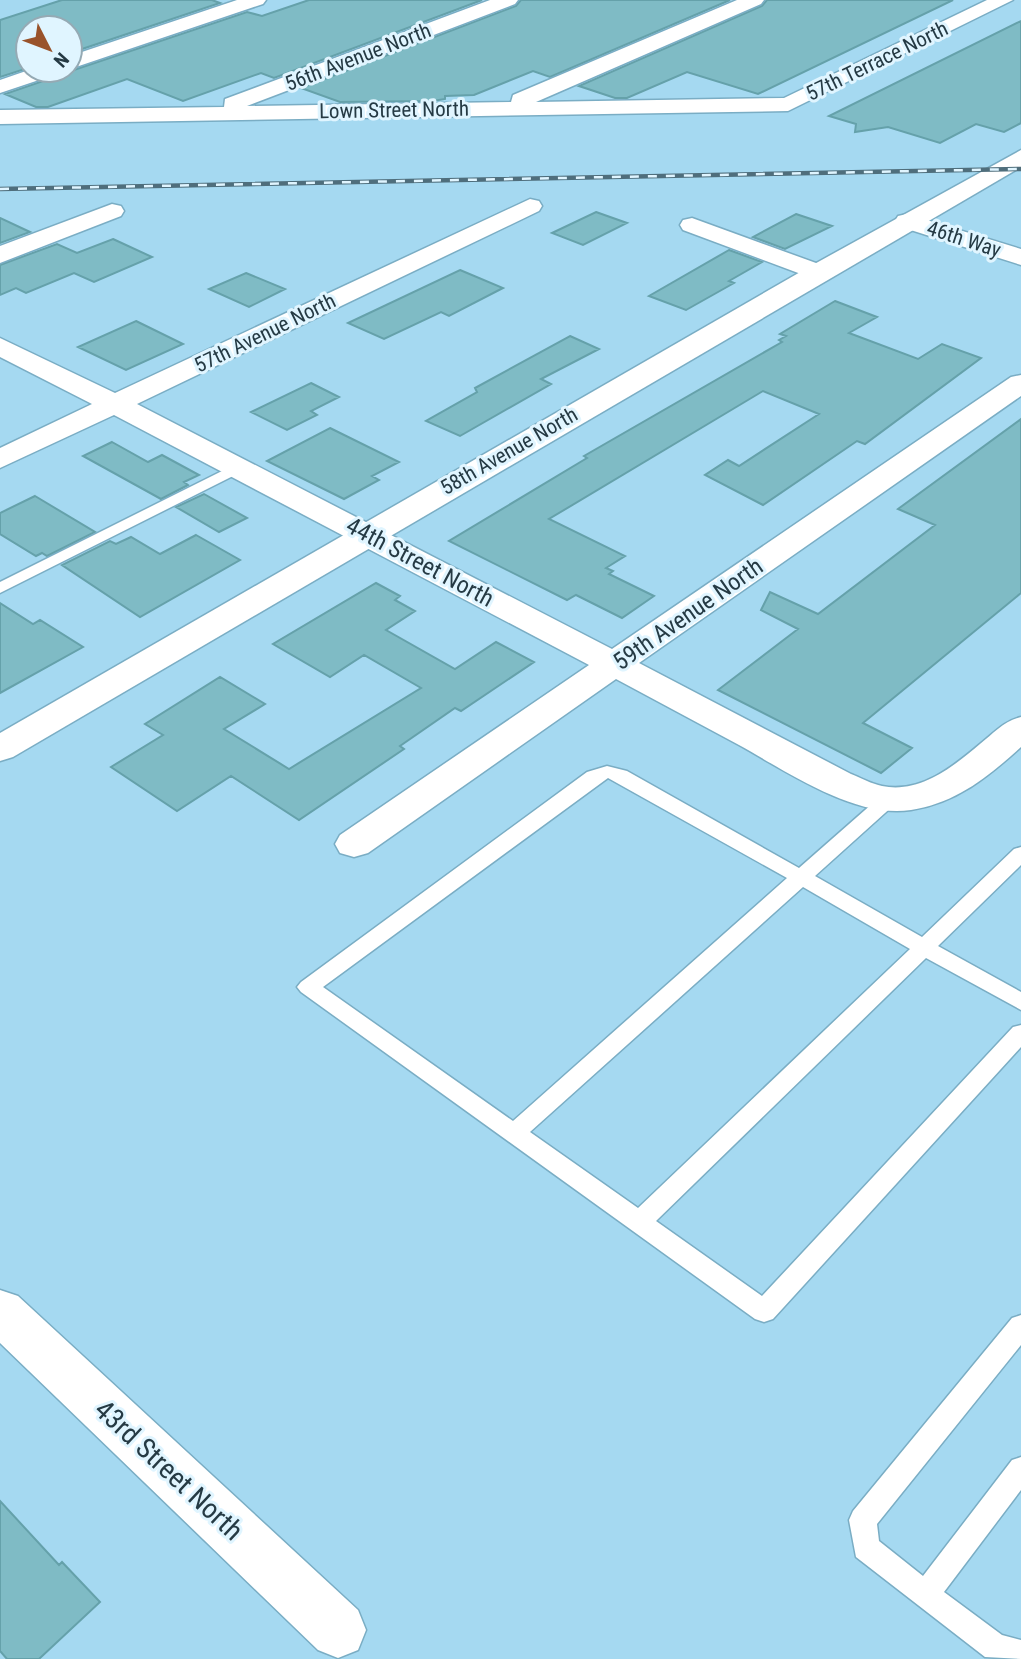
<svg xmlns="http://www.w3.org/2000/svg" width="1021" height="1659" font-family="'Roboto Condensed',sans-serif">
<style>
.building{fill:#7fbbc5;stroke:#65a1aa;stroke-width:2}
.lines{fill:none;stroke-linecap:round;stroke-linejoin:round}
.service-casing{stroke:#7aadc4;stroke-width:3}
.minor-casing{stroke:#7aadc4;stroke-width:3}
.tertiary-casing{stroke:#7aadc4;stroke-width:3}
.service{fill:#fff;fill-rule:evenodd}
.minor{fill:#fff;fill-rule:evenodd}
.tertiary{fill:#fff;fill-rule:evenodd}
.rail-casing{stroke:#4f6e7c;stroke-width:4.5}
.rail{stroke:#e0f5ff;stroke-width:2.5;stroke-dasharray:9;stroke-linecap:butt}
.labels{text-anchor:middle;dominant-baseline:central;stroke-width:6;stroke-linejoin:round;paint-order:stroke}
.far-street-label{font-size:21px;fill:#253a44;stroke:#e0f5ff}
.street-label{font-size:24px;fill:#253a44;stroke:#e0f5ff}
.near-street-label{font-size:28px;fill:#253a44;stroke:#e0f5ff}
</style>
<rect width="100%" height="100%" fill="#a5d9f1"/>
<path class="building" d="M 62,0 L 212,0 L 220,3 L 70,53 L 70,28 L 28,28 L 28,68 L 0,77 L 0,20 Z
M 309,0 L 482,0 L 274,78 L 261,73 L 183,101 L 127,79 L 48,107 L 36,107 L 5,94 L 58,76 L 64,70 L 71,71 L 247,12 L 262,16 Z
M 521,0 L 730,0 L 550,77 L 533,71 L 474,95 L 445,96 L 445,99 L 433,101 L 340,102 L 301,88 L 516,6 Z
M 767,0 L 953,0 L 758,94 L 687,72 L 627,98 L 615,98 L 579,86 L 762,6 Z
M 1021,21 L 1021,123 L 1004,132 L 976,124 L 940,143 L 888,127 L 855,132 L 856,124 L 829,116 Z
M 596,212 L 627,223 L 583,245 L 552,233 Z
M 796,214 L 832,226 L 785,249 L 753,237 Z
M 0,218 L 30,232 L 0,243 Z
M 113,239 L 152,257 L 94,282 L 74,273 L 26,293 L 16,288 L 0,295 L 0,265 L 57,244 L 77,253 Z
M 729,250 L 762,262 L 729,281 L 734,283 L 686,310 L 649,296 Z
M 460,270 L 503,288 L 449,316 L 441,312 L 384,339 L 348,323 Z
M 246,273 L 285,289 L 249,307 L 209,289 Z
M 835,301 L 877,317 L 849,333 L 918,359 L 942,344 L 981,358 L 865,444 L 857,441 L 763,505 L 705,475 L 728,460 L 739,466 L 819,414 L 763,391 L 549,519 L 625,556 L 606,568 L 613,571 L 609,574 L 654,596 L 622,618 L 576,595 L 567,600 L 449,541 L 587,458 L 584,456 L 782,342 L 779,340 L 786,336 L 780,334 Z
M 136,321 L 183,344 L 126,370 L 78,347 Z
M 570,336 L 599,349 L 541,379 L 551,384 L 460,436 L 426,421 L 477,392 L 475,388 Z
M 311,383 L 339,397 L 311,411 L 317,415 L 287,430 L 251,412 Z
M 1021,419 L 1021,593 L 863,723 L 912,748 L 881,773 L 718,690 L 798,629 L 761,610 L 770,592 L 818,614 L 935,525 L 898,509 Z
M 330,428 L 399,462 L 372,476 L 379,480 L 344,499 L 267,461 Z
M 112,442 L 148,462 L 162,455 L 199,475 L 184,482 L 188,485 L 161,499 L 83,456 Z
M 204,494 L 247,518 L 219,532 L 176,507 Z
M 35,496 L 95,532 L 47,556 L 42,553 L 36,556 L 0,534 L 0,513 Z
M 196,535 L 240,560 L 140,617 L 62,565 L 110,541 L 116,544 L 131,537 L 160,554 Z
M 376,583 L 400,596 L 395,600 L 415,611 L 386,630 L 455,669 L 496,642 L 534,662 L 461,711 L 455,708 L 400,746 L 404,749 L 299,820 L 231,776 L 177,811 L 111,767 L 163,735 L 145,724 L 220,677 L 265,704 L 224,729 L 289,769 L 421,688 L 364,655 L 330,677 L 273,644 Z
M 0,603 L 33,624 L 40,620 L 83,647 L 0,693 Z
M 0,1501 L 59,1565 L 62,1562 L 100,1602 L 39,1659 L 7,1659 L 0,1651 Z"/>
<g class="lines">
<g class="service-casing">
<path id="service" d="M 238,463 L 243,465 L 243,471 L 0,593 L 0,582 Z
M 607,766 L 627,771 L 799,868 L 881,796 L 895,796 L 897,800 L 895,804 L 815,876 L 922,937 L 1014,849 L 1021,847 L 1021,865 L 938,946 L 1021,992 L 1021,1010 L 926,958 L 656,1221 L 762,1296 L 1013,1027 L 1021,1025 L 1021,1047 L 773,1319 L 764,1322 L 755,1319 L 301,992 L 297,987 L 301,982 L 587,772 ZM 608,778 L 787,878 L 513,1121 L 323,987 ZM 803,887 L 910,949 L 638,1208 L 530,1132 Z
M 1021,1315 L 1021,1345 L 877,1524 L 879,1541 L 923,1576 L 1012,1460 L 1021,1457 L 1021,1490 L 944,1592 L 1002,1635 L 1021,1640 L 1021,1659 L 985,1657 L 856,1557 L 849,1520 L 853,1511 L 1012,1318 Z"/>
</g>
<g class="minor-casing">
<path id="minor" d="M 237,0 L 266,0 L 263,4 L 70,69 L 70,56 Z
M 490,0 L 518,0 L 515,4 L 247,106 L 511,102 L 513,95 L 737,0 L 764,0 L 761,4 L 536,102 L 784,98 L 987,0 L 1013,0 L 788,111 L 0,124 L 0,110 L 224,107 L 225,99 Z
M 29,70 L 61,70 L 57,74 L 0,93 L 0,80 Z
M 530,199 L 539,201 L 542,206 L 539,211 L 137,404 L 612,649 L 1011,377 L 1021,375 L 1021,396 L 639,663 L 851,774 C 861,778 872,784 882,786 C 920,794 954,766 980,744 C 994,733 1004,721 1021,717 L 1021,747 C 988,777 956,803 911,810 C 855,819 786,771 739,745 C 698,723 657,701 616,679 L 368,853 L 354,857 L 340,853 L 335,844 L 340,835 L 589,665 L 114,415 L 0,468 L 0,448 L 92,404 L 0,357 L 0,338 L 115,393 Z
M 112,204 L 121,206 L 124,211 L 121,216 L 0,263 L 0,246 Z
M 907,214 L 1021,249 L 1021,265 L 898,226 L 895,221 L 898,216 Z
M 692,218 L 827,267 L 831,272 L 827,277 L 809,277 L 683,230 L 680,225 L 683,220 Z
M 0,1290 L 18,1296 L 358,1610 L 366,1630 L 358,1650 L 338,1658 L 318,1650 L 0,1343 Z"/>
</g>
<g class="tertiary-casing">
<path id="tertiary" d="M 1021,150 L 1021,167 L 13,757 L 0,761 L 0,733 L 809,267 Z"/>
</g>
<use href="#service" class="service"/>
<use href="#minor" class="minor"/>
<use href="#tertiary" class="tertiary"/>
<g class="rail-casing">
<path id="rail" d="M 0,189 L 1021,169"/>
</g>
<use href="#rail" class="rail"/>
</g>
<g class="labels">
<g class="far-street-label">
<text transform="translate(358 57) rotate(-21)">56th Avenue North</text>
<text transform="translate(877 61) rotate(-26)">57th Terrace North</text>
<text transform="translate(394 110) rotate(-1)">Lown Street North</text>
<text transform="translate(964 239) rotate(18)">46th Way</text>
<text transform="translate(265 333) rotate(-26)">57th Avenue North</text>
<text transform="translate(509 451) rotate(-30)">58th Avenue North</text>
</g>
<g class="street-label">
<text transform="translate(420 562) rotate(28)">44th Street North</text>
<text transform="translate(688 614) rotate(-35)">59th Avenue North</text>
</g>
<g class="near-street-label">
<text transform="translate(169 1470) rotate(43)">43rd Street North</text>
</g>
</g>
<g transform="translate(49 49) rotate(132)"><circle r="33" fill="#e0f5ff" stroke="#95aab4" stroke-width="2"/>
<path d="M0-5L12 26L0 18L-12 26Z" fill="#99532b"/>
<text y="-10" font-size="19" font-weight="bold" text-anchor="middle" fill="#253a44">N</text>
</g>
</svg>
